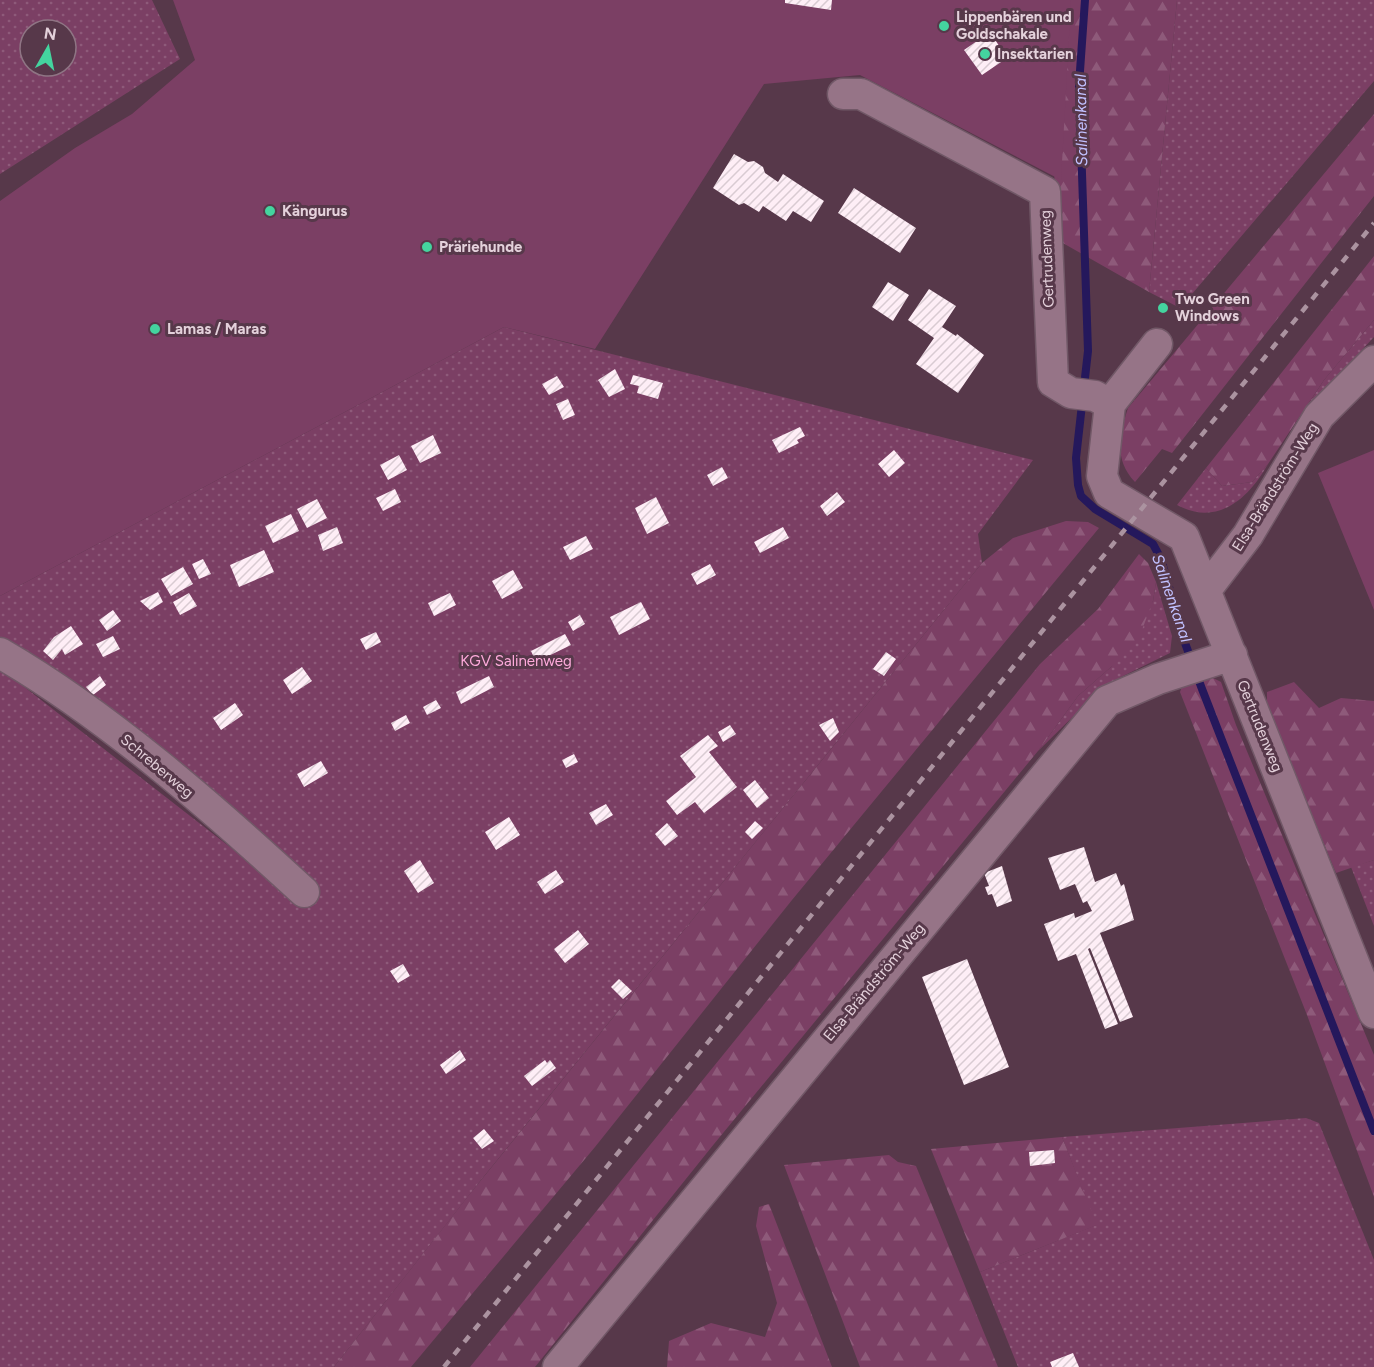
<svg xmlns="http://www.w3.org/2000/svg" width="1374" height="1367" font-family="Figtree,sans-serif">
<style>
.grass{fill:url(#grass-dots);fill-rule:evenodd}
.forest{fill:url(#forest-firs)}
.park{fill:#7b3f64}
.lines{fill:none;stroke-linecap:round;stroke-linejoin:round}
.stream{stroke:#25185c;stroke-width:8}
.building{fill:url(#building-hatch)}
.minor-casing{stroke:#715867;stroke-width:33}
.minor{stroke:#967487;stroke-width:30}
.rail{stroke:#ab93a0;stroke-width:4.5;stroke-dasharray:8 8;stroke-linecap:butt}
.poi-dot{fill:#44d49f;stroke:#57384a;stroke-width:2}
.labels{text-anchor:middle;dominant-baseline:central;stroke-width:6;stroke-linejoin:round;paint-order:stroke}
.poi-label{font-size:15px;font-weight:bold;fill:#e4d1db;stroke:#57384a;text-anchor:start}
.street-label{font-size:15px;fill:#e4d1db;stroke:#57384a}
.park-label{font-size:15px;fill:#feaadb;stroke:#57384a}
.water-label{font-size:16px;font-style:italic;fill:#c1c1ff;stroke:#57384a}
</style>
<defs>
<pattern id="grass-dots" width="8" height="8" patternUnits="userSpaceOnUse" patternTransform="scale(1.5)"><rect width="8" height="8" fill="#7b3f64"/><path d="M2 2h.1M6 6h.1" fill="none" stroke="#8e5a7a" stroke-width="1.8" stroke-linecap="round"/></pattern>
<pattern id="forest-firs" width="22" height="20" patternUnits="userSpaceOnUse" patternTransform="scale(1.5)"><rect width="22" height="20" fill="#7b3f64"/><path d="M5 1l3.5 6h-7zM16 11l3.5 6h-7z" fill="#8e5a7a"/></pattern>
<pattern id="building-hatch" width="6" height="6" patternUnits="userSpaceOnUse" patternTransform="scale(1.5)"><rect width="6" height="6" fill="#feeef6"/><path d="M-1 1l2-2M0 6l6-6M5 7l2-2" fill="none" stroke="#d9cbd2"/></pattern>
</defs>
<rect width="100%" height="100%" fill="#57384a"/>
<path class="grass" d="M 0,0 L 152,0 L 180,59 L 0,174 ZM 30,30 L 66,30 L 66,66 L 30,66 Z
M 1177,0 L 1374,0 L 1374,81 L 1180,308 L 1149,292 Z
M 1374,320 L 1374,337 L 1303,412 L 1324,380 Z
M 504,327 L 1033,460 L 978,534 L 982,563 L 481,1180 L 334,1367 L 0,1367 L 0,668 L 307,907 L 312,883 L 0,640 L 0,596 Z
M 1268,464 C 1249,498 1218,527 1177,505 L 1206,468 L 1222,486 L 1252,482 Z
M 1156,582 L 1172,636 L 1170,653 L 1119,678 L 1093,697 L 1038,751 L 1078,696 L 1111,667 L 1153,601 Z
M 1374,860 L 1374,926 L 1351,867 Z
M 1306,1118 L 1319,1123 L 1374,1260 L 1374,1367 L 1018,1367 L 980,1272 L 1096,1225 L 1062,1137 Z"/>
<path class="forest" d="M 1062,0 L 1177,0 L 1149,292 L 1054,238 L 1055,95 Z
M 1374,114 L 1374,196 L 1172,453 L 1162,449 L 1135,482 C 1114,460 1119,436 1128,408 Z
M 1374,256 L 1374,320 L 1324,380 L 1268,464 L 1252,482 L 1222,486 L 1206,468 Z
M 1066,521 L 1088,522 L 1099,528 L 792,900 L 595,1147 L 411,1367 L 334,1367 L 469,1195 L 982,563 L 1013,538 Z
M 1139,554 L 1148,563 L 1156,582 L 1153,601 L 1140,635 L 1111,667 L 1078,696 L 1038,751 L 714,1144 L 535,1367 L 470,1367 L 1040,664 L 1098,609 Z
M 1205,674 L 1221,682 L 1236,725 L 1374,1055 L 1374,1197 L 1307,1015 L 1180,692 L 1183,684 Z
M 1294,682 L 1319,708 L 1341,698 L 1374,701 L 1374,860 L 1336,873 L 1267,706 L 1267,692 Z
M 1062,1137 L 1097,1225 L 980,1272 L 931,1149 Z
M 889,1155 L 898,1162 L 916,1166 L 998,1367 L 860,1367 L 784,1165 Z
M 769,1204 L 832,1367 L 667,1367 L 669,1341 L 711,1323 L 765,1337 L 777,1303 L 756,1226 L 759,1207 Z"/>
<path class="park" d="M 173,0 L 1071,0 L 1061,180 L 860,75 L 764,84 L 595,349 L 504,327 L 0,596 L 0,201 L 75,148 L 132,114 L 195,60 Z
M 1374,450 L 1374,610 L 1318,473 Z"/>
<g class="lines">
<path class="stream" d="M 1085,0 L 1079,85 L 1088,351 L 1076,458 L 1078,485 L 1081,496 L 1095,509 L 1153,544 L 1161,559 L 1185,643 L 1202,689 L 1374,1131"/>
</g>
<path class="building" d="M 785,0 L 832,0 L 831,10 L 785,3 Z
M 990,32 L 1007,58 L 982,75 L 964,50 Z
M 734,154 L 748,162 L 754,161 L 763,167 L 765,173 L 778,182 L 783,174 L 824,201 L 811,222 L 793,211 L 786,221 L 763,206 L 759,212 L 744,203 L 739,205 L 713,188 Z
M 854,188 L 916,228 L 900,253 L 838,213 Z
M 888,282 L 909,295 L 893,321 L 872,307 Z
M 929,289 L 956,306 L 942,327 L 956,336 L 957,334 L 984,355 L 958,393 L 916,364 L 934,338 L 908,320 Z
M 615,369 L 625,389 L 609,397 L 598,380 Z
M 633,375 L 663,383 L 658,399 L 637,393 L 639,386 L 630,384 Z
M 557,376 L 564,387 L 549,395 L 542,384 Z
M 568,399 L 575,415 L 563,420 L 556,404 Z
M 800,427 L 805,436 L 797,440 L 799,443 L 779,453 L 772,440 Z
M 433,435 L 441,453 L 420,463 L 411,446 Z
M 894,450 L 905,463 L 889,477 L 878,464 Z
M 399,455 L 407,470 L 388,480 L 380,465 Z
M 722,467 L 728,478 L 713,486 L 707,475 Z
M 395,489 L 401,502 L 383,511 L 376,498 Z
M 837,492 L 845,502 L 827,516 L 820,506 Z
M 656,497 L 669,523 L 647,534 L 635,508 Z
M 317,499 L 327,518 L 307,528 L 297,509 Z
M 291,514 L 299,531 L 273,543 L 265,526 Z
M 337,527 L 343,543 L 323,551 L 318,535 Z
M 783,527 L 789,538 L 760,553 L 754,542 Z
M 586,536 L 593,549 L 570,560 L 563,547 Z
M 264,550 L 274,572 L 239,587 L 230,565 Z
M 203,559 L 211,574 L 199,579 L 192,564 Z
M 710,564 L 716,575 L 697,585 L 691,574 Z
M 183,567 L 193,584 L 171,596 L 161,579 Z
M 513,570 L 523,588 L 502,599 L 492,581 Z
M 158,592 L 163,602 L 150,610 L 140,601 Z
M 189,593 L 197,606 L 180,615 L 173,602 Z
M 450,593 L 456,605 L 434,616 L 428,603 Z
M 641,602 L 650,619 L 619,635 L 610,617 Z
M 113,610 L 121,621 L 107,631 L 99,620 Z
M 580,615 L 585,624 L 573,631 L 568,622 Z
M 71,626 L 83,644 L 65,655 L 62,649 L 53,660 L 43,651 L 54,637 Z
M 376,632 L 381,642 L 366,650 L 360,639 Z
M 565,634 L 571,645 L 536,662 L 531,651 Z
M 113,636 L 120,649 L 103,657 L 96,644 Z
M 886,652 L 896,659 L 884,676 L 873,669 Z
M 302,667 L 312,681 L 292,694 L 283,680 Z
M 100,676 L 106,685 L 93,695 L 86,687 Z
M 489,676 L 494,687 L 461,704 L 456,692 Z
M 436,700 L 441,708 L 427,715 L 423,707 Z
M 235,703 L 243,715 L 221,730 L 213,718 Z
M 406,715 L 410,723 L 395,731 L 391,723 Z
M 833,718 L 839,732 L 830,741 L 819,725 Z
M 730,725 L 736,734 L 723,742 L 718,732 Z
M 708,735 L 718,746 L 709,752 L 737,787 L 704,813 L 695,802 L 677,815 L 666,801 L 696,777 L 680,756 Z
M 574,754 L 578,762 L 566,768 L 562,760 Z
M 321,761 L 328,773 L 304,787 L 297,774 Z
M 755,780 L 769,798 L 757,808 L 743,790 Z
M 606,804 L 613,815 L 596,825 L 589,813 Z
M 509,817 L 520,835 L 496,850 L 485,832 Z
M 755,821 L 763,828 L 752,839 L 745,832 Z
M 667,823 L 678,836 L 665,846 L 655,834 Z
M 1084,847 L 1095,882 L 1116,873 L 1121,886 L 1124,884 L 1134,920 L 1100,933 L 1133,1017 L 1120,1022 L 1090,948 L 1088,949 L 1118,1024 L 1105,1029 L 1076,954 L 1058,961 L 1044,924 L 1074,913 L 1075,918 L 1092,911 L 1087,901 L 1083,903 L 1075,884 L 1060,890 L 1048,858 Z
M 420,860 L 434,883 L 418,893 L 404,871 Z
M 1002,866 L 1012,901 L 997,907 L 992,894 L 988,895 L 985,887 L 989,886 L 984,873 Z
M 556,870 L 564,882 L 545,894 L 537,882 Z
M 578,930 L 589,944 L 565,963 L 554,949 Z
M 967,959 L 1009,1067 L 964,1085 L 922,977 Z
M 403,964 L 410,976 L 398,983 L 390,971 Z
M 619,979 L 632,991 L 623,999 L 611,987 Z
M 460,1050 L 466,1060 L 446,1074 L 440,1065 Z
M 545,1060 L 547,1063 L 550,1060 L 556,1068 L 532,1086 L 524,1076 Z
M 484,1129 L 494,1141 L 482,1149 L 473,1138 Z
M 1054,1150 L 1055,1163 L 1030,1166 L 1029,1152 Z
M 1073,1353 L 1079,1367 L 1052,1367 L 1050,1362 Z"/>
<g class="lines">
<g class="minor-casing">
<path id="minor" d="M 843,94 L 861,94 L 1045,192 L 1053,382 L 1071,393 L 1095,396 L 1110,404
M 1157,344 L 1110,404 L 1102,476 L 1109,493 L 1184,537 L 1374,1013
M 1206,590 L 1248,535 L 1319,416 L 1374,361
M 0,653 C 107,715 213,808 304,892
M 558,1367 L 1107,701 L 1158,679 L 1232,655"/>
</g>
<use href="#minor" class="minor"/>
<path class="rail" d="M 444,1367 L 1374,223"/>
</g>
<g class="poi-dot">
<circle cx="944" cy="26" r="6"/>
<circle cx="985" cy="54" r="6"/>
<circle cx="270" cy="211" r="6"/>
<circle cx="427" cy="247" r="6"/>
<circle cx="1163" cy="308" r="6"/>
<circle cx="155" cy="329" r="6"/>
</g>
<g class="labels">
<g class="poi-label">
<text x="956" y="17">Lippenbären und<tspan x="956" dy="17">Goldschakale</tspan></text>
<text x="997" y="54">Insektarien</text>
<text x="282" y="211">Kängurus</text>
<text x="439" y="247">Präriehunde</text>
<text x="1175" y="299">Two Green<tspan x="1175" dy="17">Windows</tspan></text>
<text x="167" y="329">Lamas / Maras</text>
</g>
<g class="street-label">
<text transform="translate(1047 259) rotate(-92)">Gertrudenweg</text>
<text transform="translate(1275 487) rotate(-58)">Elsa-Brändström-Weg</text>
<text transform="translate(1260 726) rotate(68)">Gertrudenweg</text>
<text transform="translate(157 766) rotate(40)">Schreberweg</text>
<text transform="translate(874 982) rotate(-50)">Elsa-Brändström-Weg</text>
</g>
<g class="park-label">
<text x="516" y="661">KGV Salinenweg</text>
</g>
<g class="water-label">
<text transform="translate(1081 120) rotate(-91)">Salinenkanal</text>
<text transform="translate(1172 598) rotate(71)">Salinenkanal</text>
</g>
</g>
<g transform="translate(48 48) rotate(9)"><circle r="28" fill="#57384a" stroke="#8f7584" stroke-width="1.5"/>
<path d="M0-4.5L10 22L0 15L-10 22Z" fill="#44d49f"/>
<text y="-9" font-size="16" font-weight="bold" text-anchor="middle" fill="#e4d1db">N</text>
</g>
</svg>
